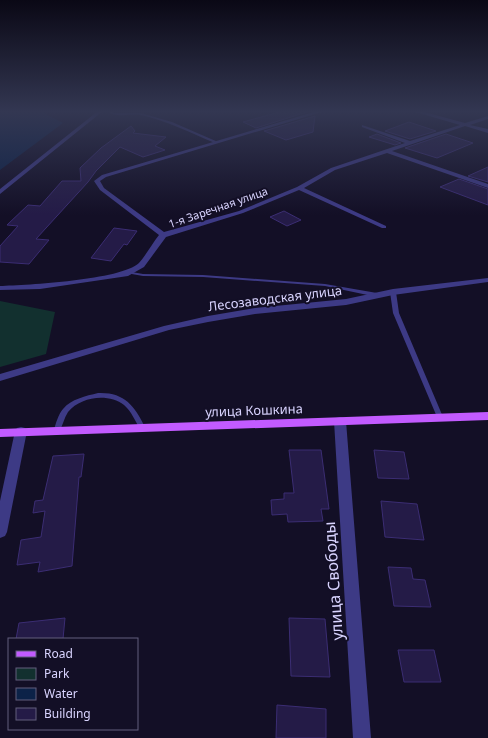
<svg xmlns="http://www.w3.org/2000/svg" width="488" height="738" font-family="'Noto Sans',sans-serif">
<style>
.green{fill:#12302f}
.water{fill:#0c2248}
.building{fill:#241b47;stroke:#3b2d73}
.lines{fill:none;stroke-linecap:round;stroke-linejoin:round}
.service{fill:#3d3a85;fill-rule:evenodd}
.minor{fill:#3d3a85;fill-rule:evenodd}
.primary{fill:#c25bff;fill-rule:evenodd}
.labels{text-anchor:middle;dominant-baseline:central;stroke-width:4;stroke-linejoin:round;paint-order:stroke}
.far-street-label{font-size:11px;fill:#d9d4ff;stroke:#130f26}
.street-label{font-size:13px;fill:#d9d4ff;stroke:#130f26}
.near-street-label{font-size:16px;fill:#d9d4ff;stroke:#130f26}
</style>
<rect width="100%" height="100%" fill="#130f26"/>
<path class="green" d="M 0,301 L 55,312 L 46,354 L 0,367 Z"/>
<path class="water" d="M 0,111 L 40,111 L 63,123 L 0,170 Z"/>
<path class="building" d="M 283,111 L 310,111 L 256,128 L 243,122 Z
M 315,116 L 313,132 L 286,140 L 264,131 Z
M 409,122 L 436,131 L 410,139 L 385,131 Z
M 131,126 L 135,131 L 133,133 L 166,137 L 155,146 L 165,150 L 143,157 L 120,147 L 96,171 L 88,182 L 36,239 L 49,240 L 29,264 L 0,262 L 0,246 L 18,226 L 7,225 L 28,205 L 40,206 L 62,181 L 81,181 L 80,168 L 101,148 Z
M 377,134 L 401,143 L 395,145 L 369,137 Z
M 446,134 L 473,143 L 437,158 L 405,148 Z
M 488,167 L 488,182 L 468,176 Z
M 459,179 L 488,189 L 488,205 L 440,187 Z
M 284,211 L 301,220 L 287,226 L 270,217 Z
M 114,228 L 137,231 L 127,245 L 124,244 L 111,261 L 91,258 Z
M 289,450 L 321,450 L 329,509 L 321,509 L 323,521 L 288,522 L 287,514 L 272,515 L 271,500 L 284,499 L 284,493 L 294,493 Z
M 374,450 L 404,452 L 409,479 L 378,478 Z
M 84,454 L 81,477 L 79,477 L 72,566 L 38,572 L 40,562 L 17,565 L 21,540 L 41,537 L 45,511 L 33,513 L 35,501 L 43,500 L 53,456 Z
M 381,501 L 417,504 L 424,540 L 385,537 Z
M 388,567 L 411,568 L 413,579 L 425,580 L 431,607 L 394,606 Z
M 65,618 L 63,639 L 16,639 L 19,623 Z
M 289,618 L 325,619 L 330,677 L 291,676 Z
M 398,650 L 434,650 L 441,682 L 404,682 Z
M 277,705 L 326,709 L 326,738 L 276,738 Z"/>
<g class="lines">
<path class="service" d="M 108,111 L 111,111 L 114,113 L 141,113 L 172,122 L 218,142 L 215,143 C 191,133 167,121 141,115 C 130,113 117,119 108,111 Z
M 126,271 L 143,274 L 203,275 L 325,284 L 377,293 L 380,295 L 377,297 L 325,286 L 203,277 L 143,276 L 126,273 Z
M 393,290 L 396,292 L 399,313 L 443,417 L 442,419 L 438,419 L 437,417 L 393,313 L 390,292 Z
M 98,393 C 124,392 134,405 145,427 L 144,429 L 140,429 C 135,421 132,412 124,405 C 109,393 81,396 68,412 C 64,418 63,425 59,432 L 55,432 L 54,430 C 56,423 58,415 63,409 C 71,399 86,396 98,393 Z"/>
<path class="minor" d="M 98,111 L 103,111 L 0,194 L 0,189 Z
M 317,111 L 325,111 L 106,177 L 100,181 L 104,188 L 164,232 L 239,211 L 297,187 L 331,168 L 405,143 L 362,127 L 362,125 L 410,141 L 460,125 L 412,111 L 421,111 L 465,123 L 488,116 L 488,119 L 470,125 L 488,129 L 488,133 L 465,126 L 392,151 L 488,184 L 488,188 L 387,153 L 335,170 L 304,188 L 386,226 L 386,228 L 382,228 L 299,190 L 243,213 L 166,237 L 144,267 L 128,276 L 40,289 L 0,290 L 0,286 C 27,285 121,280 139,263 C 146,255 152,244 159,235 L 100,190 L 94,181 L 102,175 Z
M 488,278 L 488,282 L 393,295 L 346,305 L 255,314 L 208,322 L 169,330 L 0,381 L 0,374 L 164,326 L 208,316 L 255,308 L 346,299 L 393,289 Z
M 340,417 L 344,418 L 346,421 L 371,738 L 353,738 L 334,421 L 336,418 Z
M 21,427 L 25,428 L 27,431 L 7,532 L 5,536 L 0,538 L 0,501 L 15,431 L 17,428 Z"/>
<path class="primary" d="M 488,412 L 488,420 L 0,437 L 0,429 Z"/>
</g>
<linearGradient id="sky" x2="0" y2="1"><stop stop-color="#0a0815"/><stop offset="0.52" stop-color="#333752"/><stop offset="1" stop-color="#333752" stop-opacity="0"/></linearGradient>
<rect width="488" height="215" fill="url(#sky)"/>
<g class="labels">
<g class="far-street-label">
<text transform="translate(218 207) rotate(-19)">1-я Заречная улица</text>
</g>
<g class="street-label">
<text transform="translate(275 298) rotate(-7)">Лесозаводская улица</text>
<text transform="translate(254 410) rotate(-2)">улица Кошкина</text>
</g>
<g class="near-street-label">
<text transform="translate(333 581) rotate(-94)">улица Свободы</text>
</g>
</g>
<rect x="8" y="638" width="130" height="92" fill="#130f26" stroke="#625e7d"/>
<rect x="16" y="651" width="20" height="6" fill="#c25bff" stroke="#625e7d"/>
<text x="44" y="658" font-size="12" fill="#d9d4ff">Road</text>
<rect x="16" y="668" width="20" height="12" fill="#12302f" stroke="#625e7d"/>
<text x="44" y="678" font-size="12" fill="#d9d4ff">Park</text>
<rect x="16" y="688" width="20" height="12" fill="#0c2248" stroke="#625e7d"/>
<text x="44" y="698" font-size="12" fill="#d9d4ff">Water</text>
<rect x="16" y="708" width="20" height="12" fill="#241b47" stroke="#625e7d"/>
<text x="44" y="718" font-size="12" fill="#d9d4ff">Building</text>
</svg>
